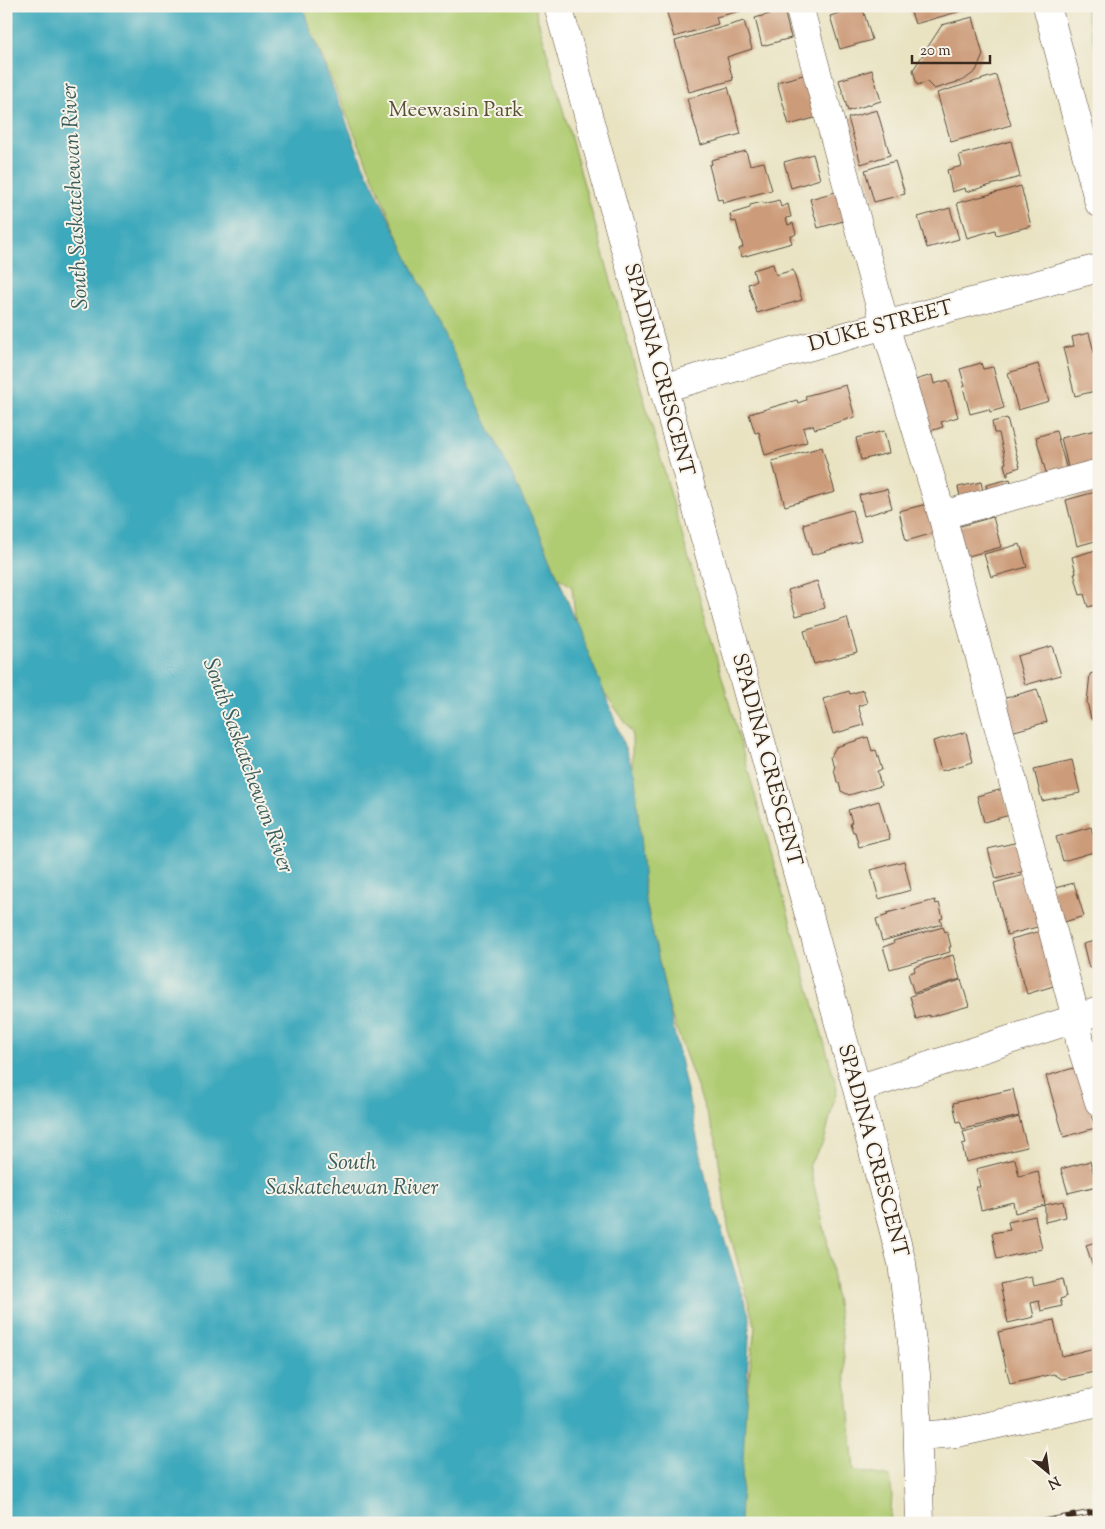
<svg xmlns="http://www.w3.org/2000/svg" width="1105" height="1529" font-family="'Sorts Mill Goudy',serif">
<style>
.green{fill:#b0cc73;stroke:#767b48}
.water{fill:#3ca9bc;stroke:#3c6a6d}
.building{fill:#cc9b79}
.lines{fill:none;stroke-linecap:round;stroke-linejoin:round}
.minor-casing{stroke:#554637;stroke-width:29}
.minor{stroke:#fff;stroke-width:28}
.rail-casing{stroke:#3b2a1e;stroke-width:5.5}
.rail{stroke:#f7f3e8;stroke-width:4;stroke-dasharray:11;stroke-linecap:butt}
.labels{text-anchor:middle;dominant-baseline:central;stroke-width:4;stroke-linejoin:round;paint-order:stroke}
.park-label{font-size:21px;fill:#585233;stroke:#f7f3e8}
.street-label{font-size:21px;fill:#3b2a1e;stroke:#f7f3e8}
.water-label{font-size:22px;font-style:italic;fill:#3b5d5d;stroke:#f7f3e8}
</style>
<rect width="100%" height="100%" fill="#f7f3e8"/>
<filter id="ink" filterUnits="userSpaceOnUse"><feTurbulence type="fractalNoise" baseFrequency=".02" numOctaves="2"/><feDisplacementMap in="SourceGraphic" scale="10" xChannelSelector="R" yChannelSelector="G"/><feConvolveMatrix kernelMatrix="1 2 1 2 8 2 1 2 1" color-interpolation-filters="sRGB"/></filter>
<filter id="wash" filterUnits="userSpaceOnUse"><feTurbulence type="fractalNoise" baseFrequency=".0096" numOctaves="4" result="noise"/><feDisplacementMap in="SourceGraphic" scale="20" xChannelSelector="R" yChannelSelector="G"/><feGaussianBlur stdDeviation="1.12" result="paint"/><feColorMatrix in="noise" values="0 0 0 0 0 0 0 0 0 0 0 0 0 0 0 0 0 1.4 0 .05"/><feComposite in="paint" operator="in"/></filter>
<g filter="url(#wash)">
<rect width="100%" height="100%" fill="#e9e3c2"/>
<path class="green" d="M 303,6 L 534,6 L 837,1088 L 824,1142 L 809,1165 L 827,1240 L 842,1336 L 854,1470 L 890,1477 L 892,1495 L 890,1523 L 725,1523 L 740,1449 L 755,1327 L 728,1227 L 716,1140 L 670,1011 L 633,846 L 632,732 L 579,656 L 572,587 L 530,557 L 446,350 L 307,21 Z
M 1085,6 L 1099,6 L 1099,61 Z"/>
<path class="water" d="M 6,6 L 303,6 L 307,21 L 362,162 L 544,542 L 606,697 L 635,775 L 645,897 L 708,1188 L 750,1318 L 740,1523 L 6,1523 Z"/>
<g id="blocks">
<path class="building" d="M 665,6 L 743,6 L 744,10 L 716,17 L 718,24 L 674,37 Z
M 862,6 L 872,40 L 840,49 L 830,16 Z
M 909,6 L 975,6 L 975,7 L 915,24 Z
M 784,10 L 791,38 L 762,46 L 755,18 Z
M 973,17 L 983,55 L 976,71 L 964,80 L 934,89 L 927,82 L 917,85 L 913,70 L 942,25 Z
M 744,21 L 752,49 L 727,57 L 733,80 L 689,92 L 675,41 Z
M 872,70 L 881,101 L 848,111 L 839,80 Z
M 807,74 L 818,117 L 789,125 L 777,82 Z
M 996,75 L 1011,125 L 951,142 L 937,93 Z
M 728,87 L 741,134 L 701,145 L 687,99 Z
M 877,110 L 890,155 L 861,164 L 848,118 Z
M 1011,141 L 1020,177 L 966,192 L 965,188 L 952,192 L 947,170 L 962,166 L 959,155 Z
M 746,151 L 750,165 L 764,162 L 772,190 L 723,203 L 722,199 L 718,200 L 709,165 L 712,164 L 711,160 Z
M 813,154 L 820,179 L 791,188 L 784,162 Z
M 895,161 L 905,194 L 874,202 L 865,170 Z
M 1021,186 L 1031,226 L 996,235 L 995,230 L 967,238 L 957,203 Z
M 839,191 L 847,220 L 818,228 L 810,199 Z
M 779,200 L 781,207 L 788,204 L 791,217 L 786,218 L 788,225 L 793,223 L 796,234 L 790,237 L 792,243 L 742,257 L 739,249 L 743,247 L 736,221 L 732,222 L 730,214 L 750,208 L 750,205 L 763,202 L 764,204 Z
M 950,208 L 959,239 L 927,248 L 918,217 Z
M 773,264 L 776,275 L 793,270 L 802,300 L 757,313 L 748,284 L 756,281 L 753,270 Z
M 1089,333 L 1099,371 L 1099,390 L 1075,396 L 1063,348 L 1074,346 L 1072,337 Z
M 981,363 L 983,369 L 993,367 L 1004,408 L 990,412 L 989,409 L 970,414 L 963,387 L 965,386 L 960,369 Z
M 1038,364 L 1049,401 L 1018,410 L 1008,373 Z
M 932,375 L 934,384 L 948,380 L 958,417 L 941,422 L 943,427 L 930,431 L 912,381 Z
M 846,385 L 855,417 L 815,429 L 813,425 L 803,428 L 807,442 L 765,455 L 759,432 L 755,433 L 749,414 L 797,400 L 798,403 L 806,400 L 805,396 Z
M 1007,418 L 1020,467 L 1008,471 L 1008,476 L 1007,476 L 1004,464 L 1006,463 L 999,433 L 994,433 L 992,422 Z
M 1096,430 L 1099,442 L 1099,464 L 1069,471 L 1061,438 Z
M 884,431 L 889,453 L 861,460 L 856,438 Z
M 1056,431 L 1067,470 L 1047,476 L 1036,437 Z
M 822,447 L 835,492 L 785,506 L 772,461 Z
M 1010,479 L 1013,489 L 988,495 L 986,485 Z
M 981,482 L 984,496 L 961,501 L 958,487 Z
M 887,489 L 892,508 L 864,516 L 859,495 Z
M 1099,491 L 1099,540 L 1077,546 L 1066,500 Z
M 927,504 L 934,533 L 906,541 L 899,511 Z
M 852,510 L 861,541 L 812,555 L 803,524 Z
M 993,517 L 1001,547 L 965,557 L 957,527 Z
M 1020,544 L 1027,567 L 991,577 L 984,554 Z
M 1099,549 L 1099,604 L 1088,607 L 1084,594 L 1080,595 L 1074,573 L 1076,573 L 1072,557 Z
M 817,581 L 825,608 L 796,616 L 788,590 Z
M 847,618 L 857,652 L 814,664 L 804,631 Z
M 1052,646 L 1061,675 L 1025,685 L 1017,656 Z
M 1099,671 L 1099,717 L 1091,719 L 1087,702 L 1090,674 Z
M 1037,689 L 1047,722 L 1011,732 L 1002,699 Z
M 863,690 L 867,703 L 858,706 L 864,725 L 833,734 L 823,699 L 849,691 L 850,694 Z
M 966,732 L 973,762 L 941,771 L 933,741 Z
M 868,737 L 872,751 L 876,750 L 882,770 L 877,771 L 881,786 L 849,795 L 841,791 L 839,783 L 837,782 L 834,769 L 835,765 L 833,763 L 831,756 L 836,747 Z
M 1072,760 L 1080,793 L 1042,801 L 1034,769 Z
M 1003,789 L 1010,815 L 984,822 L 977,796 Z
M 879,801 L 890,839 L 859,847 L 855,832 L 853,832 L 850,823 L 852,822 L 848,810 Z
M 1091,827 L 1097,851 L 1063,861 L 1056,837 Z
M 1018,842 L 1025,871 L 996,879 L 988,849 Z
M 904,861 L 911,890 L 879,899 L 871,870 Z
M 1028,874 L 1041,926 L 1007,935 L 994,883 Z
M 1074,883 L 1084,916 L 1061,923 L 1051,889 Z
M 935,900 L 936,904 L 939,903 L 943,918 L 940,919 L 942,924 L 882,941 L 876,919 L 888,915 L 887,913 Z
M 943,927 L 945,932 L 947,931 L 951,947 L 949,947 L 950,952 L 890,969 L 883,947 L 894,943 L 893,941 Z
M 1041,931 L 1057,985 L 1027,994 L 1011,939 Z
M 1099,940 L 1099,966 L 1089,968 L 1083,944 Z
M 953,955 L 960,979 L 914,993 L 908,974 L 915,971 L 914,967 Z
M 961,980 L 969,1006 L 930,1017 L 929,1015 L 916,1019 L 910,996 Z
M 1077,1067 L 1095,1128 L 1064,1137 L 1046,1076 Z
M 1013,1089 L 1019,1116 L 963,1129 L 960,1121 L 957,1122 L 953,1103 Z
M 1019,1117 L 1027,1147 L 966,1162 L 962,1144 L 966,1143 L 963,1132 Z
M 1015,1159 L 1019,1176 L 1038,1171 L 1045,1205 L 1015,1213 L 1013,1202 L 981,1210 L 976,1187 L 980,1187 L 976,1169 Z
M 1090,1161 L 1097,1186 L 1068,1193 L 1061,1169 Z
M 1063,1201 L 1066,1217 L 1045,1222 L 1045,1205 Z
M 1035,1216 L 1042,1249 L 997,1259 L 992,1233 L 1010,1230 L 1008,1222 Z
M 1099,1241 L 1099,1265 L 1093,1267 L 1086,1245 Z
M 1032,1277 L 1034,1286 L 1062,1279 L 1066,1297 L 1060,1299 L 1062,1306 L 1041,1311 L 1039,1301 L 1031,1303 L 1034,1317 L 1008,1323 L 1000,1284 Z
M 1054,1320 L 1062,1356 L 1099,1347 L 1099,1371 L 1062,1379 L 1054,1374 L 1010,1384 L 998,1332 Z"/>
</g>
</g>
<g filter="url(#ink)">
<use href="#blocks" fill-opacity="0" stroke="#554637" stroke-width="1"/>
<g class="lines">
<g class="minor-casing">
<path id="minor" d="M 558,6 L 857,1089 L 902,1263 L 916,1374 L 920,1523
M 799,6 L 885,325 L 942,515 L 1076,1018 L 1080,1042 L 1099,1102
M 1047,6 L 1099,203
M 663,388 L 885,325 L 1099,268
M 942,515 L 1099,473
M 857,1089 L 1099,1011
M 918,1436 L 957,1433 L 1099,1402"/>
</g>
<use href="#minor" class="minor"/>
<g class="rail-casing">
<path id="rail" d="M 1033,1523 L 1099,1511"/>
</g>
<use href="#rail" class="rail"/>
</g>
</g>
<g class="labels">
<g class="park-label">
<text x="456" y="111">Meewasin Park</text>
</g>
<g class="street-label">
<text transform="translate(881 327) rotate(-15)">DUKE STREET</text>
<text transform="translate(658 370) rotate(75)">SPADINA CRESCENT</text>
<text transform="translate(766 760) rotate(75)">SPADINA CRESCENT</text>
<text transform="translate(872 1151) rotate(75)">SPADINA CRESCENT</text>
</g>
<g class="water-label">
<text transform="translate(76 196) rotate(-93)">South Saskatchewan River</text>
<text transform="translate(247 766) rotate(70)">South Saskatchewan River</text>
<text x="352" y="1164">South<tspan x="352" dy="25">Saskatchewan River</tspan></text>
</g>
</g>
<rect width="1105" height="1529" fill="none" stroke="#f7f3e8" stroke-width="25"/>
<g transform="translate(1048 1472) rotate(151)" stroke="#f7f3e8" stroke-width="4" paint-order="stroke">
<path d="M0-4L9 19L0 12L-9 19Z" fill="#3b2a1e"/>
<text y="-8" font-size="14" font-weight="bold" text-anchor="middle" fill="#3b2a1e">N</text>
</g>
<path d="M912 55v8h78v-8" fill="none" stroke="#3b2a1e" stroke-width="2.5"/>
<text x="920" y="55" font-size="15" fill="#3b2a1e" stroke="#f7f3e8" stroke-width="4" paint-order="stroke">20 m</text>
</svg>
